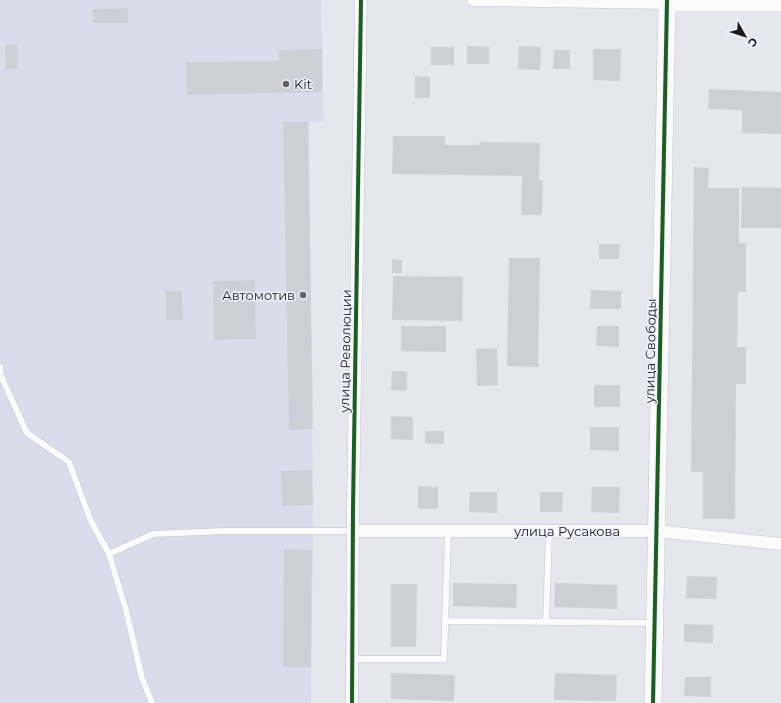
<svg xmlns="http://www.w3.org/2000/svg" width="781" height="703" font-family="Montserrat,sans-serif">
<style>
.built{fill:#dbdceb}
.building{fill:#ceced7}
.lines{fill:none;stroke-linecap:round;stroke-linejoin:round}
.lane-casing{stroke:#c4c4ca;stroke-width:7}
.street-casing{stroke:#c4c4ca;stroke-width:13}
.secondary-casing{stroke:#c4c4ca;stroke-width:18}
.lane{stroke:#fbfbfc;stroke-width:6}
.street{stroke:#fbfbfc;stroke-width:12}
.secondary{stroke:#fbfbfc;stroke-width:17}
.cycleway-casing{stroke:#f1f1fd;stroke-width:6}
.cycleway{stroke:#1b5e20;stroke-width:4}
.poi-dot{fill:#616167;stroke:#f1f1fd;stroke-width:1.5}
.labels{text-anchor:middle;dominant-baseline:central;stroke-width:3;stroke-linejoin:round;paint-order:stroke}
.poi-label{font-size:13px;fill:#19191e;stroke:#f1f1fd;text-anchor:start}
.street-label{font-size:13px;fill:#19191e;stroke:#f1f1fd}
</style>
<rect width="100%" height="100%" fill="#e6e7ee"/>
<path class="built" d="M 0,0 L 321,0 L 324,122 L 309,122 L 313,515 L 311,703 L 0,703 Z"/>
<path class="building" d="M 128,8 L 128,23 L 93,23 L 92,9 Z
M 5,45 L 17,45 L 18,69 L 6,69 Z
M 467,46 L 489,47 L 489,64 L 467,64 Z
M 519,46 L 541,47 L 540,70 L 518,69 Z
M 431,47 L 454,47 L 454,65 L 431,65 Z
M 322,49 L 322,92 L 187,95 L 186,62 L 279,61 L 279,50 Z
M 593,49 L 621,49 L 620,81 L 593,80 Z
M 554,50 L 570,50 L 570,69 L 553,69 Z
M 415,76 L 430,77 L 430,98 L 415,98 Z
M 709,89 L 781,92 L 781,134 L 742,133 L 742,110 L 708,109 Z
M 283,122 L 308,122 L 313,429 L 289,430 Z
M 393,136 L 445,136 L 445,145 L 479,145 L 480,142 L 540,143 L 539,180 L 543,180 L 542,215 L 521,215 L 522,176 L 392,174 Z
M 694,167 L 709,168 L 708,188 L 739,188 L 739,243 L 746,243 L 746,292 L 738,292 L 737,347 L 746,347 L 746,384 L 736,384 L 735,519 L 703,519 L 703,472 L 691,472 Z
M 742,187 L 781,188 L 781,228 L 741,228 Z
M 599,244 L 620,244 L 619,259 L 599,259 Z
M 509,258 L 540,258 L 538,367 L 507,366 Z
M 392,259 L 402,260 L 402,273 L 392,273 Z
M 393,276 L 463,277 L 462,321 L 392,320 Z
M 255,280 L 256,339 L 214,340 L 213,281 Z
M 591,290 L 621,291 L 621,309 L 590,309 Z
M 166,291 L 182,291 L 183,320 L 166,320 Z
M 401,326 L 446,326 L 446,352 L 401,351 Z
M 597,326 L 619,326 L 619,347 L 596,346 Z
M 497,348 L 498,385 L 477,386 L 476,349 Z
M 392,371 L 407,371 L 407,391 L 391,390 Z
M 594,385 L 620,385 L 620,407 L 594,407 Z
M 391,416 L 413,417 L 413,440 L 391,439 Z
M 590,427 L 619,427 L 619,451 L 590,450 Z
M 425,431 L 444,431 L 444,444 L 425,443 Z
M 312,470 L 313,505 L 282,506 L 281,471 Z
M 418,486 L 438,487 L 438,509 L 418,509 Z
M 592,487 L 620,487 L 619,513 L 591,512 Z
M 470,492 L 497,492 L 497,513 L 469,512 Z
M 540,492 L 563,492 L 562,512 L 540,512 Z
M 284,549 L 312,550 L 311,667 L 283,667 Z
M 687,576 L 717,577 L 716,599 L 686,598 Z
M 453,583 L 517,584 L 516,608 L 453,606 Z
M 555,583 L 617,585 L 617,609 L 554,607 Z
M 391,584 L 417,584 L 416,647 L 391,647 Z
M 684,624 L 713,625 L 713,643 L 684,642 Z
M 391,673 L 455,675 L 454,701 L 391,699 Z
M 555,673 L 617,675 L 616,701 L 554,700 Z
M 685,677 L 711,677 L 711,697 L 684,696 Z"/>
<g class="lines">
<g class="lane-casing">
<path id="lane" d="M 0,367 L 1,376 L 27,433 L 69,462 L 90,519 L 109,554 L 153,534 L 225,531 L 353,531
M 109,554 L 126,610 L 142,678 L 152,703
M 445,621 L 653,623
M 546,622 L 549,531
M 352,659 L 444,659 L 448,531"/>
</g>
<g class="street-casing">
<path id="street" d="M 473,0 L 667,3 L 667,0
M 353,531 L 656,531 L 781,544
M 352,703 L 353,509 L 361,0"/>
</g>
<g class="secondary-casing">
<path id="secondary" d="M 653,703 L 667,3 L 781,3"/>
</g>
<use href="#lane" class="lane"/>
<use href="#street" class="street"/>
<use href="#secondary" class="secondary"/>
<g class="cycleway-casing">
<path id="cycleway" d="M 352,703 L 353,509 L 361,0
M 653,703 L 667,0"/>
</g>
<use href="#cycleway" class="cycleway"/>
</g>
<g class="poi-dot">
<circle cx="286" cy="84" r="4"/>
<circle cx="303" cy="295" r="4"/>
</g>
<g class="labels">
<g class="poi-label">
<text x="294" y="84">Kit</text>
<text x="295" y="295" text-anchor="end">Автомотив</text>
</g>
<g class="street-label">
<text transform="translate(345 351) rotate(-89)">улица Революции</text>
<text transform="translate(650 351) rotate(-89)">улица Свободы</text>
<text x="567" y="531">улица Русакова</text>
</g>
</g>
<g transform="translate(745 36) rotate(129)" stroke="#f1f1fd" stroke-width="3" paint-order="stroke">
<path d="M0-3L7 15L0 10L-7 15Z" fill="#19191e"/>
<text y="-6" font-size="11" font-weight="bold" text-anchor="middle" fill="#19191e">С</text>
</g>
</svg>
